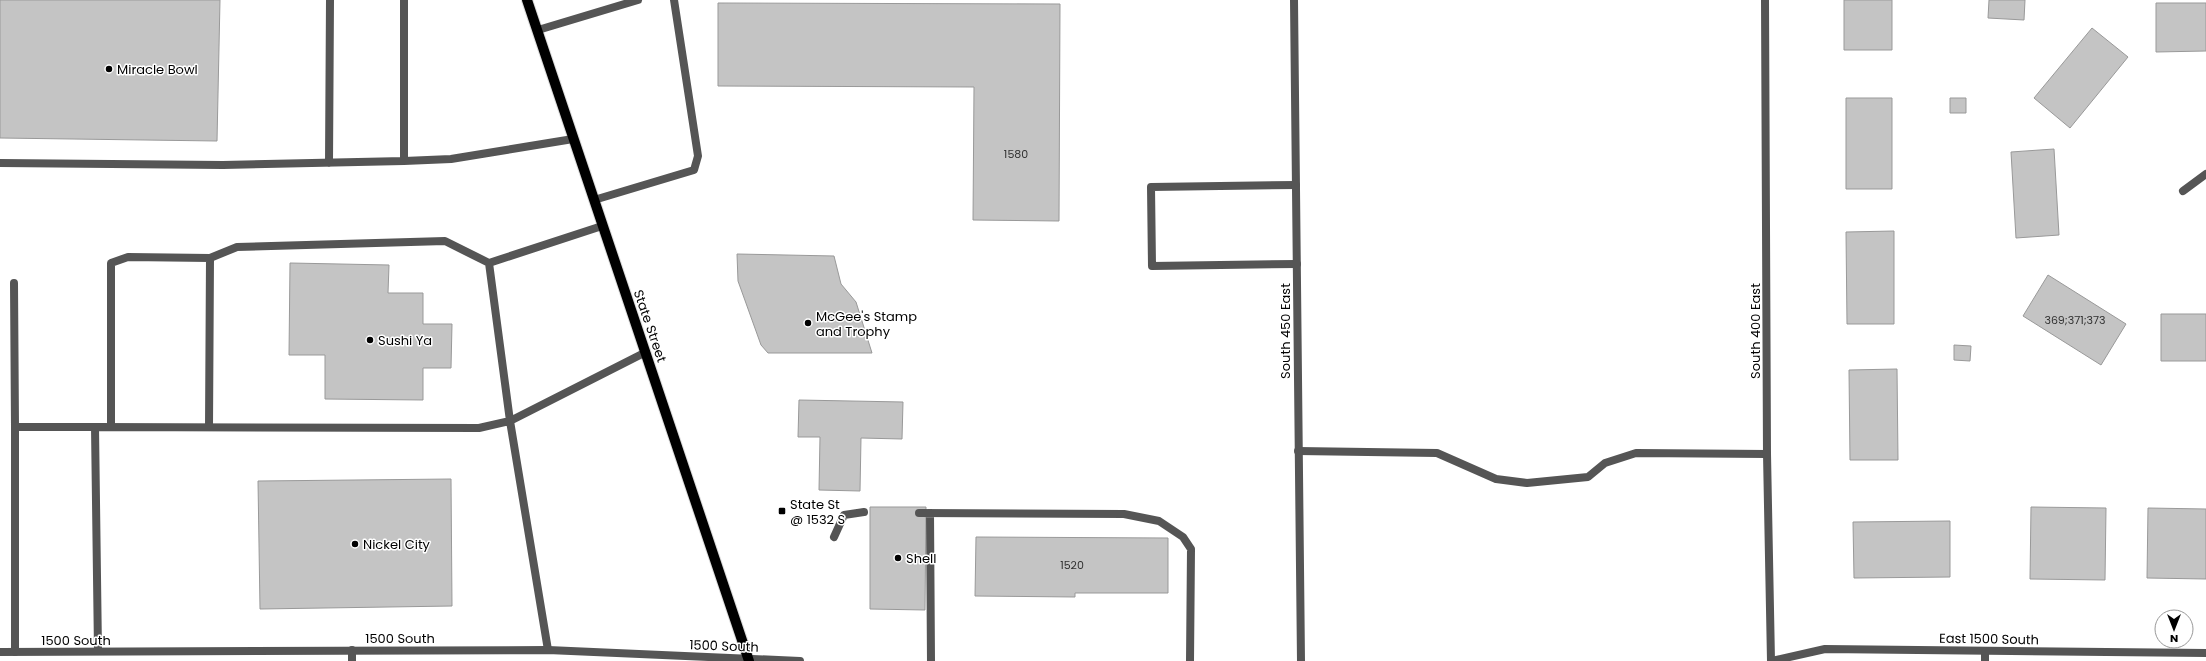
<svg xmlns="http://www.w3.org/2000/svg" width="2206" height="661" font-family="Poppins,sans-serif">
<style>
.building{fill:#c4c4c4;stroke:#999}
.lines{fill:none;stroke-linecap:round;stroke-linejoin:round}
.primary-casing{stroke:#dbdbdb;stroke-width:12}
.service{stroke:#555;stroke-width:8}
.minor{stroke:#555;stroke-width:8}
.tertiary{stroke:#555;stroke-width:8}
.primary{stroke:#000;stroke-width:10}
.poi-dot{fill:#000;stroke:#fff;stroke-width:1.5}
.labels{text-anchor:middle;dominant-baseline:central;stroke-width:3;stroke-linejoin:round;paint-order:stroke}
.number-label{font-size:11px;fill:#313131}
.poi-label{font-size:13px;fill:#000;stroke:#fff;text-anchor:start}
.street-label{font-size:13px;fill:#000;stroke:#fff}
</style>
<rect width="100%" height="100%" fill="#fff"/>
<path class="building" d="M 0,0 L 220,0 L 217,141 L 0,138 Z
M 1844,0 L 1892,0 L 1892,50 L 1844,50 Z
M 1989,0 L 2025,0 L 2024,20 L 1988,18 Z
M 718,3 L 1060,4 L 1059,221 L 973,220 L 974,87 L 718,86 Z
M 2156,3 L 2206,3 L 2206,51 L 2156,52 Z
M 2092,28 L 2128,57 L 2070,128 L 2034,98 Z
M 1846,98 L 1892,98 L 1892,189 L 1846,189 Z
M 1950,98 L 1966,98 L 1966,113 L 1950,113 Z
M 2054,149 L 2059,235 L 2016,238 L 2011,152 Z
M 1894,231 L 1894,324 L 1847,324 L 1846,232 Z
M 737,254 L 834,256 L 841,284 L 856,302 L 872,353 L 768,353 L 761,345 L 738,281 Z
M 290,263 L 389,265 L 388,293 L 423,293 L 423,324 L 452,324 L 451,368 L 423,368 L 423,400 L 325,399 L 325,355 L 289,355 Z
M 2048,275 L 2126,324 L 2101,365 L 2023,316 Z
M 2161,314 L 2206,314 L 2206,361 L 2161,361 Z
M 1954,345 L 1971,346 L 1970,361 L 1954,360 Z
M 1897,369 L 1898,460 L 1850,460 L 1849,370 Z
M 799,400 L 903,402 L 902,439 L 861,438 L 860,491 L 819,490 L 820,437 L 798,437 Z
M 451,479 L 452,606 L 260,609 L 258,481 Z
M 870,507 L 926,507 L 925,610 L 870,609 Z
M 2031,507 L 2106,508 L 2105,580 L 2030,579 Z
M 2148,508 L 2206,509 L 2206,579 L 2147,578 Z
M 1950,521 L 1950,577 L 1854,578 L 1853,522 Z
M 976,537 L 1168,538 L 1168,593 L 1075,593 L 1075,597 L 975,596 Z"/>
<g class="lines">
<g class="primary-casing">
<path id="primary" d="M 527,0 L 749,661"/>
</g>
<path class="service" d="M 538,30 L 638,0
M 404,161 L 404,0
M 0,163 L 223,165 L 404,161 L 451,159 L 573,139
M 329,163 L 330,0
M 1296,185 L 1151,187 L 1152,266 L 1297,264
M 594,200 L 694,170 L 698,156 L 674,0
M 489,263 L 602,226
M 14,283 L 15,427
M 95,427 L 479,428 L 510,421 L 646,352
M 111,427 L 111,263 L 128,257 L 210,258
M 209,427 L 210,258 L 237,247 L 445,241 L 489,263 L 510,421 L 548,650
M 1298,451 L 1437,453 L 1496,479 L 1527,483 L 1588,477 L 1605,463 L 1636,453 L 1767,454
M 919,513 L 1124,514 L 1159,521 L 1183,537 L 1191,549 L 1190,661
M 930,513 L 931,661
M 834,537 L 844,515 L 864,512
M 15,652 L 15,427 L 95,427 L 98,651
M 1985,661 L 1985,651"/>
<path class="minor" d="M 1294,0 L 1301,661
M 2183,191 L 2206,174
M 352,650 L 352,661
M 1772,661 L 1825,649 L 2206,653"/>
<path class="tertiary" d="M 1765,0 L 1767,454 L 1771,661
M 0,652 L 548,650 L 800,661"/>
<use href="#primary" class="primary"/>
</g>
<g class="poi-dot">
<circle cx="109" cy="69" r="4"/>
<circle cx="808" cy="323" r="4"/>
<circle cx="370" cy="340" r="4"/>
<rect x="778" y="507" width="8" height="8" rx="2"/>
<circle cx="355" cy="544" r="4"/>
<circle cx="898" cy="558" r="4"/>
</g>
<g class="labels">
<g class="number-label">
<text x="1016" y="154">1580</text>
<text x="2075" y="320">369;371;373</text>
<text x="1072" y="565">1520</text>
</g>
<g class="poi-label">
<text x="117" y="69">Miracle Bowl</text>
<text x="816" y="316">McGee's Stamp<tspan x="816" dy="15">and Trophy</tspan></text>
<text x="378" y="340">Sushi Ya</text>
<text x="790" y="504">State St<tspan x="790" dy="15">@ 1532 S</tspan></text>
<text x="363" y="544">Nickel City</text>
<text x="906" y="558">Shell</text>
</g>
<g class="street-label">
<text transform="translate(650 326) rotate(71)">State Street</text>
<text transform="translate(1285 331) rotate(-90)">South 450 East</text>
<text transform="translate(1755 331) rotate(-90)">South 400 East</text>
<text x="400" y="638">1500 South</text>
<text transform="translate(1989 639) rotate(1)">East 1500 South</text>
<text x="76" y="640">1500 South</text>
<text transform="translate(724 646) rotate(2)">1500 South</text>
</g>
</g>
<g transform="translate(2174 629) rotate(180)"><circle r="19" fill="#ffffff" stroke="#999999"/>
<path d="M0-3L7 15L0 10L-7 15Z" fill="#000000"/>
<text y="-6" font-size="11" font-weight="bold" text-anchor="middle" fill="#000000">N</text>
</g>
</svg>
